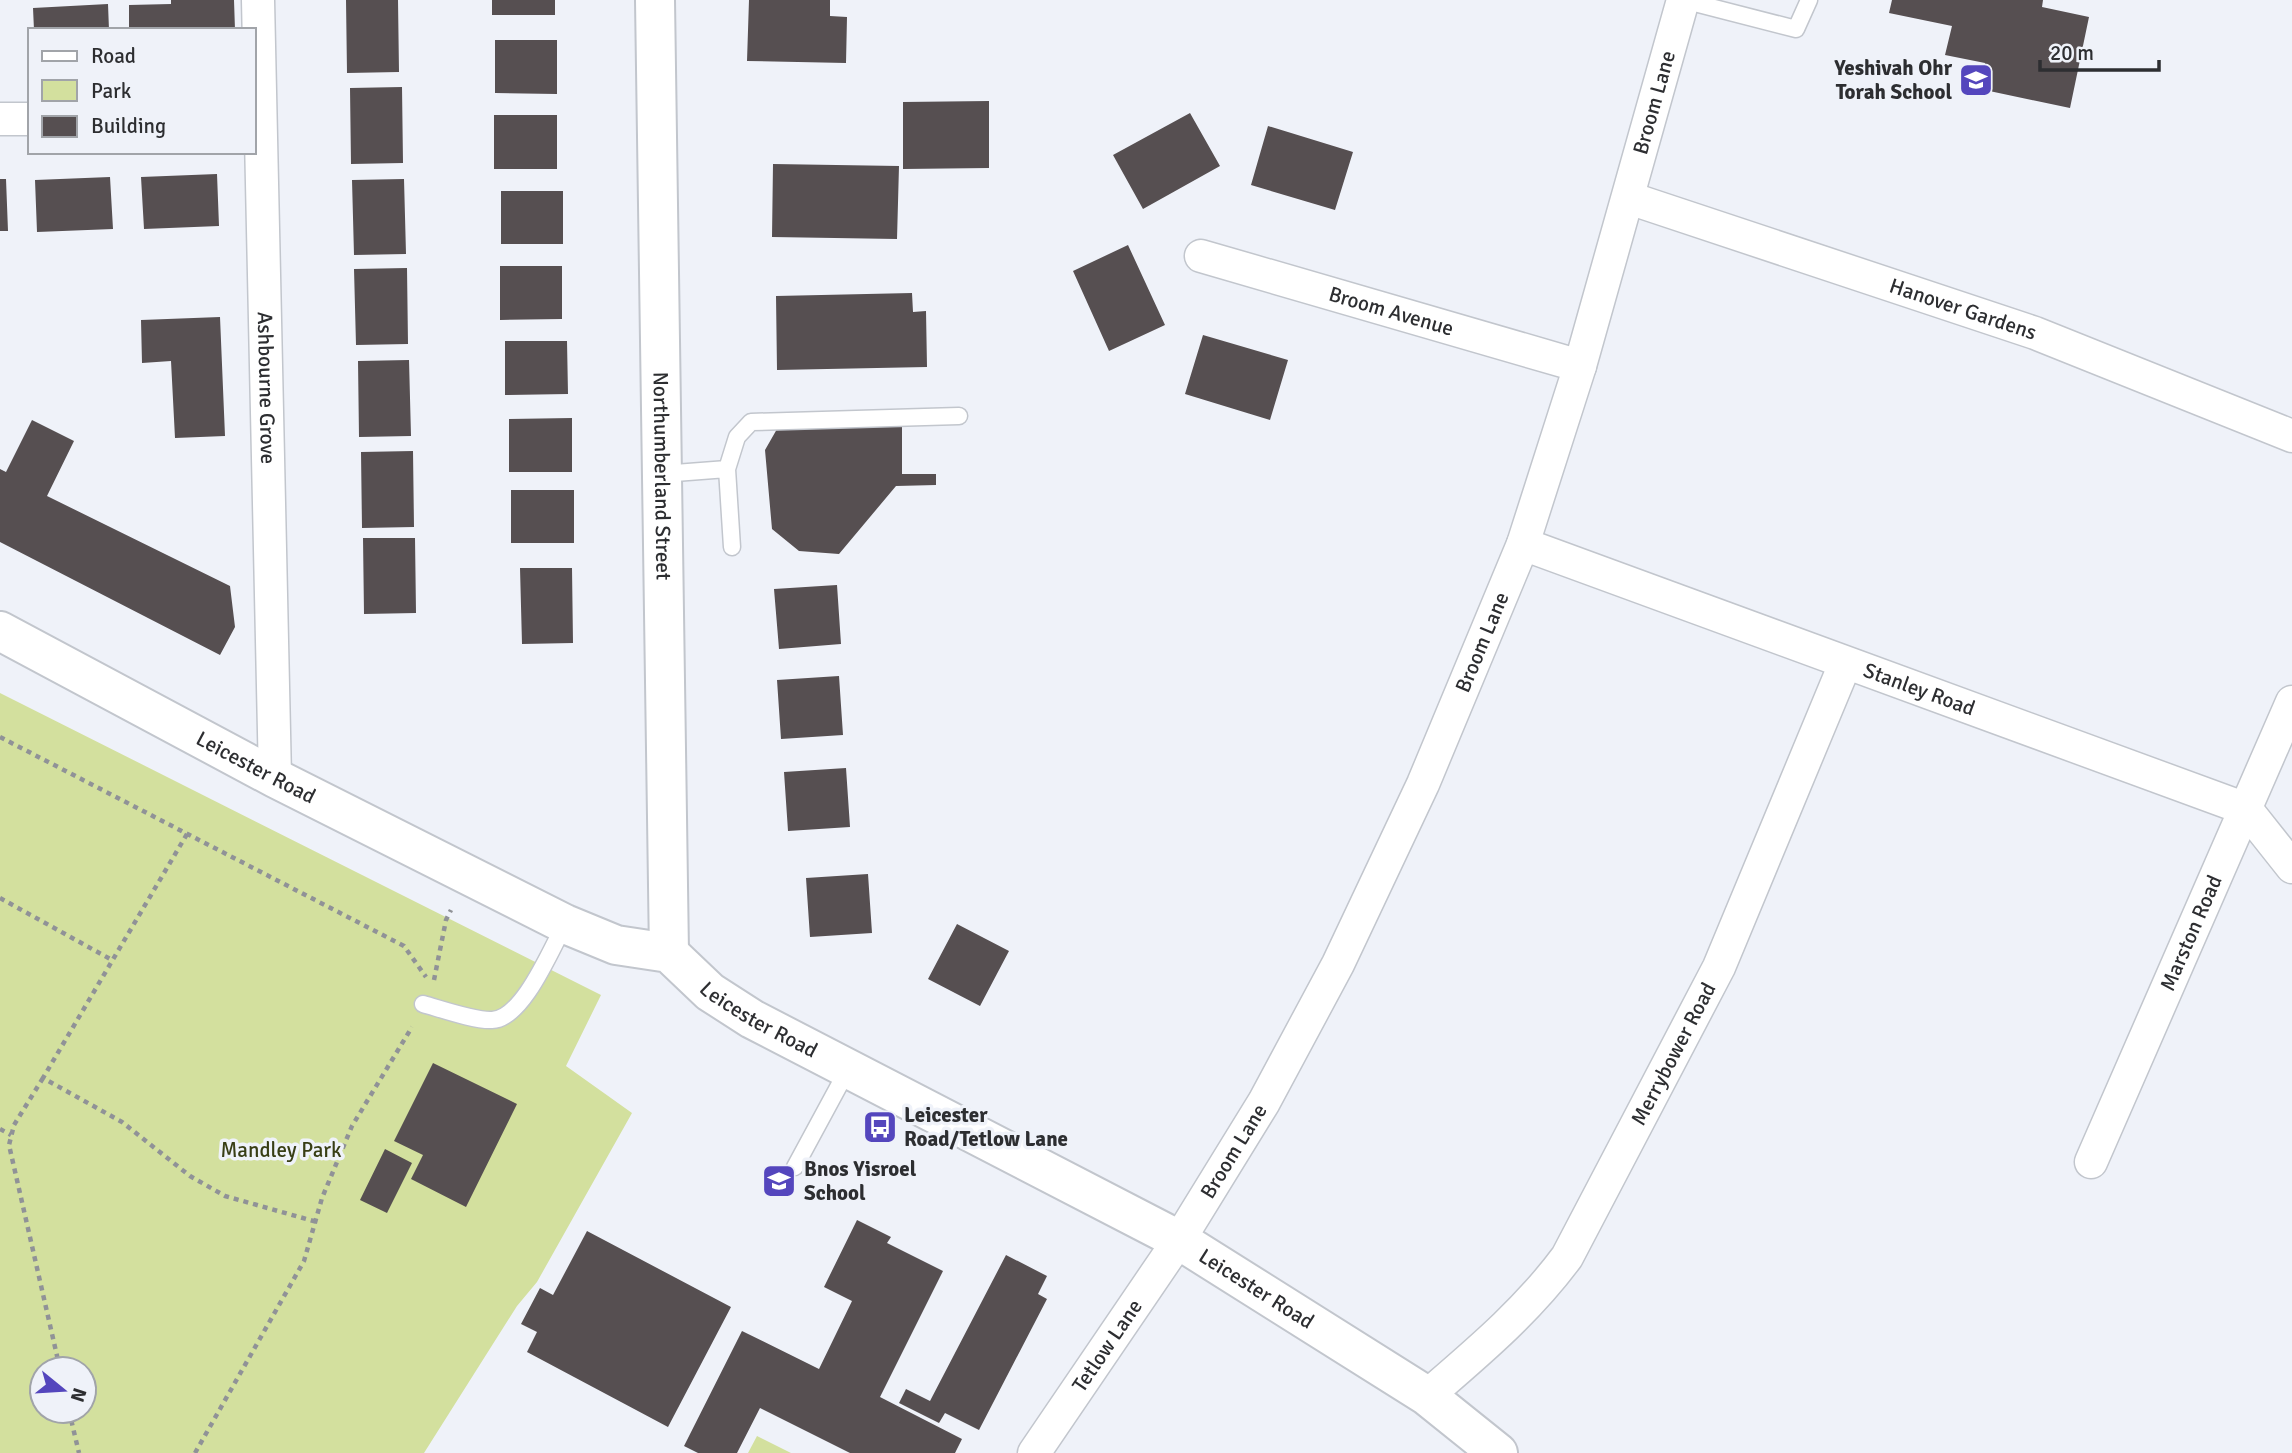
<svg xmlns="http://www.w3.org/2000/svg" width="2292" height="1453" font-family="Signika,sans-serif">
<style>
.green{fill:#d3e09e;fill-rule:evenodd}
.building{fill:#564f51}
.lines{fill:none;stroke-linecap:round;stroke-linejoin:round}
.service-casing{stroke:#c2c6cd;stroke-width:19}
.minor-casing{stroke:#c2c6cd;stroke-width:35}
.tertiary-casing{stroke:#c2c6cd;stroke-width:42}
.primary-casing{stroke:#c2c6cd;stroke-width:42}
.path{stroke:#909297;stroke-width:4.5;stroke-dasharray:5 5;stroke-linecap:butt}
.service{stroke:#fff;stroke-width:16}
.minor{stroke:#fff;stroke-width:32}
.tertiary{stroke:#fff;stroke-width:38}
.primary{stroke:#fff;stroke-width:38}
.labels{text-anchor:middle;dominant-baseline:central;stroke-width:7;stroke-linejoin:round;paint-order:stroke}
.poi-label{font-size:21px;font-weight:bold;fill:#2d2e31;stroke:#eff2f9;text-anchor:start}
.street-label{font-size:21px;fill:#2d2e31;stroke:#eff2f9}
.park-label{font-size:21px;fill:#383e15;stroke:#eff2f9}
</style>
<rect width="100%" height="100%" fill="#eff2f9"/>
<path class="green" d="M 0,693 L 601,995 L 566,1066 L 632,1113 L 537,1282 L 517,1306 L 424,1453 L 0,1453 ZM 42,1369 L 84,1369 L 84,1411 L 42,1411 Z
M 757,1436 L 791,1453 L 748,1453 Z"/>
<path class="building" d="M 171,0 L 234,0 L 235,30 L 129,30 L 129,5 L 171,4 Z
M 346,0 L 398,0 L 399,72 L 347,73 Z
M 492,0 L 555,0 L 555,15 L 492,15 Z
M 749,0 L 830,0 L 830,16 L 847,17 L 846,63 L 747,61 Z
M 1892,0 L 2043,0 L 2042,7 L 2089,17 L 2070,108 L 1980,89 L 1985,63 L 1945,55 L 1952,26 L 1889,13 Z
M 108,4 L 109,30 L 34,30 L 33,8 Z
M 495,40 L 557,40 L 557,94 L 495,93 Z
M 402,87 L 403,163 L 351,164 L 350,88 Z
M 989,101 L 989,168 L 903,169 L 903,102 Z
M 1190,113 L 1220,166 L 1143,209 L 1113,155 Z
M 494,115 L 557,115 L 557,169 L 494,169 Z
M 1268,126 L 1353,152 L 1335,210 L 1251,185 Z
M 773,164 L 899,166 L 897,239 L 772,237 Z
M 217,174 L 219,226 L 144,229 L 141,177 Z
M 110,177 L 113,229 L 37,232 L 35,180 Z
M 0,179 L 6,179 L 8,231 L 0,231 Z
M 404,179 L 406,254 L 354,255 L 352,180 Z
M 501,191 L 563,191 L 563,244 L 501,244 Z
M 1128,245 L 1165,325 L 1109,351 L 1073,271 Z
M 500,266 L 562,266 L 562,319 L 500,320 Z
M 407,268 L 408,344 L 356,345 L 354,269 Z
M 912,293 L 913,312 L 926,311 L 927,367 L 777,370 L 776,296 Z
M 220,317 L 225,436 L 175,438 L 171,361 L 142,363 L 141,320 Z
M 1203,335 L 1288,360 L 1270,420 L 1185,394 Z
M 505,341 L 567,341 L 568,394 L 505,395 Z
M 409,360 L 411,436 L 359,437 L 358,361 Z
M 572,418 L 572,472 L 509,472 L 509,419 Z
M 32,420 L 74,441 L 47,496 L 230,586 L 235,627 L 220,655 L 0,542 L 0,469 L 6,472 Z
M 781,422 L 902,422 L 902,474 L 936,474 L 936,485 L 896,486 L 839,554 L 799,551 L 772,529 L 765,450 Z
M 413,451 L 414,527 L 362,528 L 361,452 Z
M 511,490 L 574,490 L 574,543 L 511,543 Z
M 363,538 L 415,538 L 416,613 L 364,614 Z
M 520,568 L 572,568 L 573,643 L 522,644 Z
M 837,585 L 841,644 L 779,649 L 774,589 Z
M 839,676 L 843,735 L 781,739 L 777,680 Z
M 846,768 L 850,827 L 788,831 L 784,772 Z
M 868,874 L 872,933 L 810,937 L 806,878 Z
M 957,924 L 1009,951 L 980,1006 L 928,979 Z
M 433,1063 L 517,1104 L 466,1207 L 411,1179 L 423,1155 L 394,1141 Z
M 385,1149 L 412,1163 L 387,1213 L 360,1200 Z
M 857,1220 L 891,1237 L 887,1243 L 943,1271 L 880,1397 L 962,1439 L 955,1453 L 850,1453 L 760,1408 L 737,1453 L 698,1453 L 684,1446 L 742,1331 L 819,1369 L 852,1301 L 824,1287 Z
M 587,1231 L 731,1307 L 668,1427 L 527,1352 L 537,1332 L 521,1324 L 540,1288 L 553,1295 Z
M 1006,1255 L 1047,1276 L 1038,1294 L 1047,1299 L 979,1430 L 945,1413 L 939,1423 L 899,1403 L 906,1389 L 930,1401 Z"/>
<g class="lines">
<g class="service-casing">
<path id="service" d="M 1683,0 L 1796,29 L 1809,0
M 727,469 L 737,437 L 751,422 L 959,416
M 662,474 L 727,469 L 732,547
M 423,1004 C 441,1009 475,1021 492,1020 C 523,1019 551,949 565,924
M 795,1167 L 848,1069"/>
</g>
<g class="minor-casing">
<g id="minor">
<path id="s1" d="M 258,0 L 275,778"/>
<path d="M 0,119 L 30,119"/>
<path id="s2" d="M 1629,198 L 2035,333 L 2292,436"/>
<path id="s3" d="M 1201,256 L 1580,366"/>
<path id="s4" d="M 1523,544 L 2246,809 L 2292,867"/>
<path id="s5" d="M 2091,1162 L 2292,702"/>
<path id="s6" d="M 1427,1396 C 1478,1352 1527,1311 1567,1257 L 1719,967 L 1845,664"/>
<path id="s7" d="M 1034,1453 L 1179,1240 L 1264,1102 L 1338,964 L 1423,784 L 1523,544 L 1580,366 L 1683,0"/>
</g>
</g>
<g class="tertiary-casing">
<g id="tertiary">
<path id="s8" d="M 655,0 L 669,953"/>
</g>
</g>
<g class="primary-casing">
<g id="primary">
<path id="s9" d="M 0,631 L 275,778 L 565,924 L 616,945 L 669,953 L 710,992 L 752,1019 L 1179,1240 L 1427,1396 L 1498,1453"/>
</g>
</g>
<path class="path" d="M 0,737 L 404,946 L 426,977
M 187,834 L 43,1078 L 122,1122 L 190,1176 L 225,1196 L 317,1222
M 0,898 L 112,960
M 434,980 L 446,920 L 451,910
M 43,1078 L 14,1125 L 9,1145 L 60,1369
M 0,1129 L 11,1135
M 69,1411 L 79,1453
M 195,1453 L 304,1261 L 322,1198 L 352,1126 L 412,1027"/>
<use href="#service" class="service"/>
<use href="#minor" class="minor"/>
<use href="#tertiary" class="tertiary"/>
<use href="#primary" class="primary"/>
</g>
<defs>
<g id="school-square" transform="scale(1.75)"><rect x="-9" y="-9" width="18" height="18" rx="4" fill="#5446bd" stroke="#eff2f9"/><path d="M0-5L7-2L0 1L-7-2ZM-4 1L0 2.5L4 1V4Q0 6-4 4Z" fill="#fff"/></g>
<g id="bus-square" transform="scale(1.75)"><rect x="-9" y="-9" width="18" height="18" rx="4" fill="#5446bd" stroke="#eff2f9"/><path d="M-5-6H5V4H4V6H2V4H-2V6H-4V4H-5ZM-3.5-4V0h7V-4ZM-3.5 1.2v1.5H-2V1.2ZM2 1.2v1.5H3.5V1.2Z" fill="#fff"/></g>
</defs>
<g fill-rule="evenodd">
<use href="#school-square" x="1976" y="80"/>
<use href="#bus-square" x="880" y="1127"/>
<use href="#school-square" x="779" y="1181"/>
</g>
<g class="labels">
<g class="poi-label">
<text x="1952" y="68" text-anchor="end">Yeshivah Ohr<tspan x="1952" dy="24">Torah School</tspan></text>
<text x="904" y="1115">Leicester<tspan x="904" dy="24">Road/Tetlow Lane</tspan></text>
<text x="804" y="1169">Bnos Yisroel<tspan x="804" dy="24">School</tspan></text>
</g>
<g class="street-label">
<text stroke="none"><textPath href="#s7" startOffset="1496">Broom Lane</textPath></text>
<text stroke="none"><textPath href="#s2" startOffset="352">Hanover Gardens</textPath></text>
<text stroke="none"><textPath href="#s3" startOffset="198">Broom Avenue</textPath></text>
<text stroke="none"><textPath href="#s1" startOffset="388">Ashbourne Grove</textPath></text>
<text stroke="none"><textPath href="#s8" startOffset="476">Northumberland Street</textPath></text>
<text stroke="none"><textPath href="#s7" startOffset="929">Broom Lane</textPath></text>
<text stroke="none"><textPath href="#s4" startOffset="422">Stanley Road</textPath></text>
<text stroke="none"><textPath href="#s9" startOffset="290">Leicester Road</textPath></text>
<text stroke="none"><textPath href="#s5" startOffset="250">Marston Road</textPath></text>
<text stroke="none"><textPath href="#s9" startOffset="858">Leicester Road</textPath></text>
<text stroke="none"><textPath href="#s6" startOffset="427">Merrybower Road</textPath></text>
<text stroke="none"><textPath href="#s7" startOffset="362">Broom Lane</textPath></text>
<text stroke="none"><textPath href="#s9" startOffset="1424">Leicester Road</textPath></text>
<text stroke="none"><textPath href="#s7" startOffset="130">Tetlow Lane</textPath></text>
</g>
<g class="park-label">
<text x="281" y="1150">Mandley Park</text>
</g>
</g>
<rect x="28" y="28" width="228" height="126" fill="#eff2f9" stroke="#a1a4a9" stroke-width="2"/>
<rect x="42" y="51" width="35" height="10" fill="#ffffff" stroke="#a1a4a9" stroke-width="2"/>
<text x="91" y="63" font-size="21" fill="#2d2e31">Road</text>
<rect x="42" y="80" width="35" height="21" fill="#d3e09e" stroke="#a1a4a9" stroke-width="2"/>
<text x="91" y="98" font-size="21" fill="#2d2e31">Park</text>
<rect x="42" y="116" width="35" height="21" fill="#564f51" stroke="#a1a4a9" stroke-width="2"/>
<text x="91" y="133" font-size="21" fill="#2d2e31">Building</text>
<g transform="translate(63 1390) rotate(108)"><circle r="33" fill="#eff2f9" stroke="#a1a4a9" stroke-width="2"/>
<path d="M0-5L12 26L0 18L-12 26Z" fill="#5446bd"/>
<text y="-10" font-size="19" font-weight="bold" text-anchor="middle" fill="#2d2e31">N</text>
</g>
<path d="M2040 60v10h119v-10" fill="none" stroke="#2d2e31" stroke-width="3.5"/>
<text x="2050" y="60" font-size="21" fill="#2d2e31" stroke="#eff2f9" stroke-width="5" paint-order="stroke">20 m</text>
</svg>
